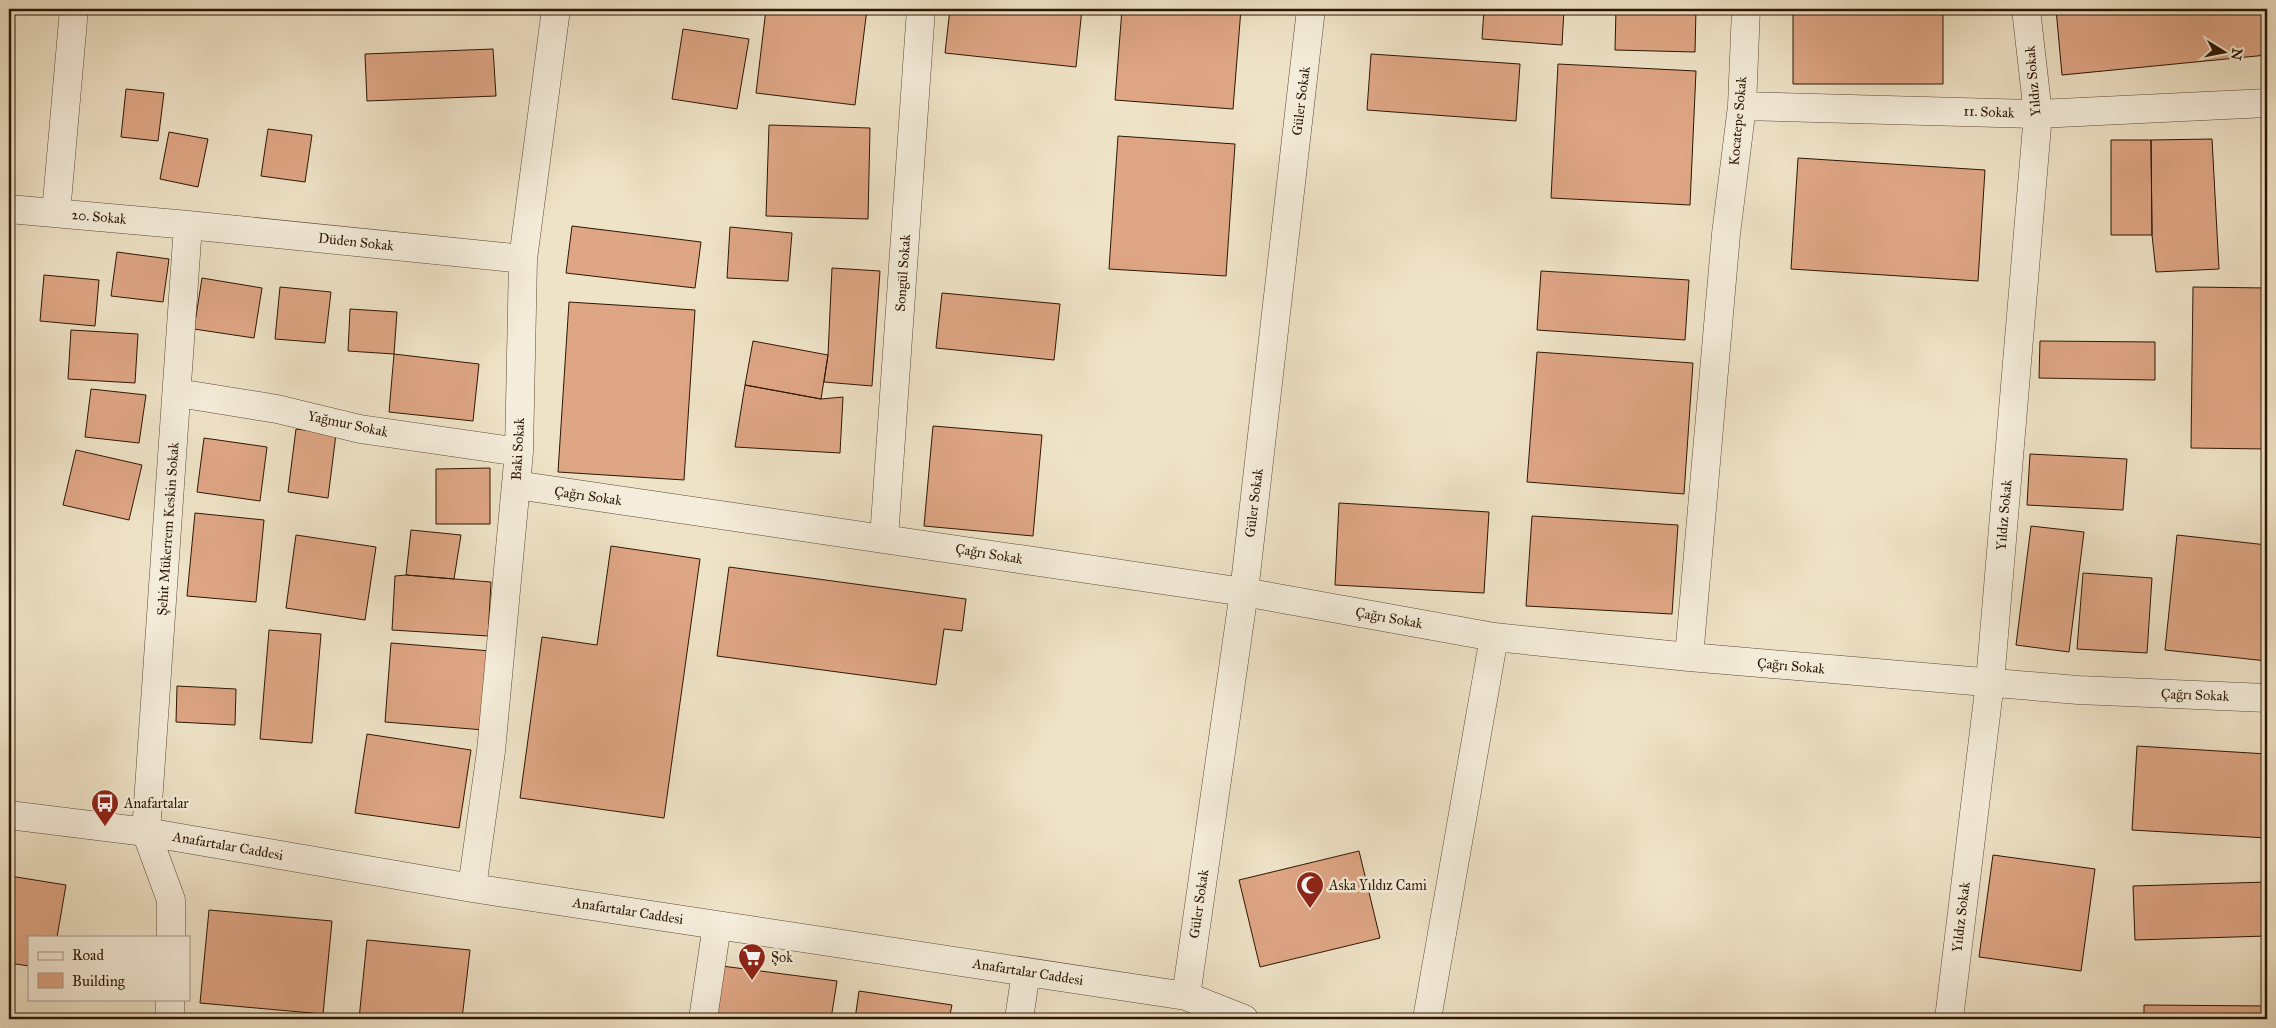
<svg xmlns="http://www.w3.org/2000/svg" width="2276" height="1028" font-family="'IM FELL Great Primer',serif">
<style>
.building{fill:#dfa685;stroke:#2c1603}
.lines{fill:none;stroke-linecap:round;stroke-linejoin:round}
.minor-casing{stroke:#5d4934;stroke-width:29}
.minor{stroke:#f5eddb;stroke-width:28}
.labels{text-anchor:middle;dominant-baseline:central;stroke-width:5;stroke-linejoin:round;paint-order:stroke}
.street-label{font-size:14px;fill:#2c1603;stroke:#f5eddb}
.poi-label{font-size:14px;fill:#2c1603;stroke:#f5eddb;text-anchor:start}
</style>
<rect width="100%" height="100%" fill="#efe3c7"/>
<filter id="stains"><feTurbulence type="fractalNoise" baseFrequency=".004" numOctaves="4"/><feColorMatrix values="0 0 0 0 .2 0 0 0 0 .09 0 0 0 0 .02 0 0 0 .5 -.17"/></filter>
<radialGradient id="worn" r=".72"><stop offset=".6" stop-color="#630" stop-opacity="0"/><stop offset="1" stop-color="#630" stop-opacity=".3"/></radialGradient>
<path class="building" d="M 766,9 L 867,9 L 855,105 L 756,93 Z
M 950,9 L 1082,9 L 1076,67 L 945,53 Z
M 1122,9 L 1241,9 L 1233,109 L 1115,100 Z
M 1484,9 L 1564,9 L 1562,45 L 1482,39 Z
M 1616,9 L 1696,9 L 1695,52 L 1615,50 Z
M 1793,9 L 1943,9 L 1943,84 L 1793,84 Z
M 2056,9 L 2267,9 L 2267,55 L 2062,75 Z
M 683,29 L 749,39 L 737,109 L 672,99 Z
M 493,49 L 496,96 L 367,101 L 365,54 Z
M 1371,54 L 1520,64 L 1516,121 L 1367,110 Z
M 1558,64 L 1696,71 L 1690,205 L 1551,198 Z
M 126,89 L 164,93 L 158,141 L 121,137 Z
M 769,125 L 870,128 L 868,219 L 766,216 Z
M 268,129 L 312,135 L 305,182 L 261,176 Z
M 169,132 L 208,139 L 198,187 L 160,179 Z
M 1118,136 L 1235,144 L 1226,276 L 1109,269 Z
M 2212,139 L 2219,269 L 2156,272 L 2152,235 L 2151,140 Z
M 2111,140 L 2151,140 L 2152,235 L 2111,235 Z
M 1798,158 L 1985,170 L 1978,281 L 1791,269 Z
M 572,226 L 701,242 L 695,288 L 566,273 Z
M 730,227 L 792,233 L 788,281 L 727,278 Z
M 117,252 L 169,259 L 163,302 L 111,296 Z
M 832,268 L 880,271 L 872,386 L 824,382 L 828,355 Z
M 1541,271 L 1689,280 L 1685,340 L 1537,330 Z
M 44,275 L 99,280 L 95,326 L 40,321 Z
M 202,278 L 262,288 L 254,338 L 194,329 Z
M 280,287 L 331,292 L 325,343 L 275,339 Z
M 2193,287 L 2267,288 L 2267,449 L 2191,448 Z
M 942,293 L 1060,304 L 1054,360 L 936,348 Z
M 569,302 L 695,310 L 684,480 L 558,472 Z
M 350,309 L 397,312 L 394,354 L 348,351 Z
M 71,330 L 138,334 L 135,383 L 68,379 Z
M 753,341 L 828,355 L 821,399 L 745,385 Z
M 2040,341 L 2155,342 L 2155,380 L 2039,378 Z
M 1537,352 L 1693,363 L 1684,494 L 1527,482 Z
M 394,354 L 479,364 L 473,421 L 389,412 Z
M 745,385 L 821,399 L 843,397 L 840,453 L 735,447 Z
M 91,389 L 146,395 L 139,443 L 85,437 Z
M 933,426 L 1042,435 L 1033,536 L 924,526 Z
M 296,429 L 336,434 L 328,498 L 288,492 Z
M 204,438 L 267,447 L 260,501 L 197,492 Z
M 76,450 L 142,465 L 129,520 L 63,505 Z
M 2030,454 L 2127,459 L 2123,510 L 2027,505 Z
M 490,468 L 490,524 L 436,524 L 436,469 Z
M 1339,503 L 1489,512 L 1484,593 L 1335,585 Z
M 195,513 L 264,520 L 256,602 L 187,596 Z
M 1532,516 L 1678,525 L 1672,614 L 1526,606 Z
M 2031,526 L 2084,532 L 2069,652 L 2016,645 Z
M 411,530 L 461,535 L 454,579 L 406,575 Z
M 296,535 L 376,547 L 365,620 L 286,608 Z
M 2177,535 L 2267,545 L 2267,661 L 2165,650 Z
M 611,546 L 700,559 L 664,818 L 520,798 L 542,637 L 597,645 Z
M 729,567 L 966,599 L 962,631 L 944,629 L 936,685 L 717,656 Z
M 2083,573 L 2152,578 L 2147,653 L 2077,649 Z
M 406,575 L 491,582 L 488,636 L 392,630 L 395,576 Z
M 269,630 L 321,634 L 312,743 L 260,739 Z
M 391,643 L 491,651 L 484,730 L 385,722 Z
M 177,686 L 236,689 L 235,725 L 176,722 Z
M 367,734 L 471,750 L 459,828 L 355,813 Z
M 2137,746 L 2267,754 L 2267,838 L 2132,830 Z
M 1359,851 L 1380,938 L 1260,967 L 1239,880 Z
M 1993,855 L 2095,869 L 2081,971 L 1979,957 Z
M 10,876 L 66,885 L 57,937 L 29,937 L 29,966 L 9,963 Z
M 2267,882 L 2267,936 L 2135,940 L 2133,886 Z
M 209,910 L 332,921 L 323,1014 L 200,1003 Z
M 367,940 L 470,950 L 462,1019 L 359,1019 Z
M 722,966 L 837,981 L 831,1019 L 715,1019 Z
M 859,991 L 952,1005 L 949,1019 L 855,1019 Z
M 2144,1005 L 2267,1006 L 2267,1019 L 2144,1019 Z"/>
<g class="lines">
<g class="minor-casing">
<path id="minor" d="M 1742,106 L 2038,114 L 2267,103
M 9,209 L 188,225 L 523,259
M 56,213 L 74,9
M 178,393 L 277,409 L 360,429 L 519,452
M 516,485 L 1244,592 L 1494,637 L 1689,657 L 2078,690 L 2267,698
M 884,538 L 921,9
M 1689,657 L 1726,234 L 1742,106 L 1746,9
M 9,815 L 146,832 L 472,888 L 1186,996 L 1244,1019
M 472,888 L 491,751 L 519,452 L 523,259 L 556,9
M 171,937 L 171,900 L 146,832 L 188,225
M 1186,996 L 1244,592 L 1311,9
M 170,1019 L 170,999
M 703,1019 L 717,925
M 1019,1019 L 1026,972
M 1427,1019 L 1494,637
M 1949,1019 L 1990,682 L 2038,114 L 2026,9"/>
</g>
<use href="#minor" class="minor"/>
</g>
<defs>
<g id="bus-pin" transform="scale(1.4375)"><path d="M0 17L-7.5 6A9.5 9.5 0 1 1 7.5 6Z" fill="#8f2418" stroke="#f5eddb"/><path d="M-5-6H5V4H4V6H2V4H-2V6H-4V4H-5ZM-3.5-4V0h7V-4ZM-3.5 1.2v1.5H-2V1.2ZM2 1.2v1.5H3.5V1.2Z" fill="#fff"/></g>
<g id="mosque-pin" transform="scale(1.4375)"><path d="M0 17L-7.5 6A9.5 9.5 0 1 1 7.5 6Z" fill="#8f2418" stroke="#f5eddb"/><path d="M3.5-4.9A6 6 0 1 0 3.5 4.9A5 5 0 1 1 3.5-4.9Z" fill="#fff"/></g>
<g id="supermarket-pin" transform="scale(1.4375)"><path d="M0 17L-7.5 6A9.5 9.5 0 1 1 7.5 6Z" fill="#8f2418" stroke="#f5eddb"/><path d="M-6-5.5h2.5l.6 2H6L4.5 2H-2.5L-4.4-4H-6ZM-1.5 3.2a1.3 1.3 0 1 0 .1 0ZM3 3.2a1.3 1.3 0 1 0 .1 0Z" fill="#fff"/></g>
</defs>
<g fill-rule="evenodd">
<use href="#bus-pin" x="105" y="803"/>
<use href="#mosque-pin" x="1310" y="885"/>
<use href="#supermarket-pin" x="752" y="957"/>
</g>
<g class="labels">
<g class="street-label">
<text transform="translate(2033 81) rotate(-95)">Yıldız Sokak</text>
<text transform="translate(1301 101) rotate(-83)">Güler Sokak</text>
<text transform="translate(1989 112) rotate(2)">11. Sokak</text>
<text transform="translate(1738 121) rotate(-85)">Kocatepe Sokak</text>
<text transform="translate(99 217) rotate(5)">20. Sokak</text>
<text transform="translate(356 242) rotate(6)">Düden Sokak</text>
<text transform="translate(903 273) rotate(-86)">Songül Sokak</text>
<text transform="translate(348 424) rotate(12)">Yağmur Sokak</text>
<text transform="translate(518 449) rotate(-87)">Baki Sokak</text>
<text transform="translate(588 496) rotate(8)">Çağrı Sokak</text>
<text transform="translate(1254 503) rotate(-83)">Güler Sokak</text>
<text transform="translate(2004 515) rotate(-85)">Yıldız Sokak</text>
<text transform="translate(168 529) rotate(-86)">Şehit Mükerrem Keskin Sokak</text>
<text transform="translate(989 554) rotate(9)">Çağrı Sokak</text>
<text transform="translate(1389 618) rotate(10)">Çağrı Sokak</text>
<text transform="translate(1791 666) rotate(5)">Çağrı Sokak</text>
<text transform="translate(2195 695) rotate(2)">Çağrı Sokak</text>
<text transform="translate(228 846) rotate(10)">Anafartalar Caddesi</text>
<text transform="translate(1199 904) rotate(-82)">Güler Sokak</text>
<text transform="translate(628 911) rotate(9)">Anafartalar Caddesi</text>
<text transform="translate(1961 917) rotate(-83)">Yıldız Sokak</text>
<text transform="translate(1028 972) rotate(9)">Anafartalar Caddesi</text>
</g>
<g class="poi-label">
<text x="124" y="803">Anafartalar</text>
<text x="1329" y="885">Aska Yıldız Cami</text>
<text x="771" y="957">Şok</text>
</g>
</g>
<rect width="2276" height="1028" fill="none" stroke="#efe3c7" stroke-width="30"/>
<rect x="10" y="10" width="2256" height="1008" fill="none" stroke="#2c1603" stroke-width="2.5"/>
<rect x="15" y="15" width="2246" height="998" fill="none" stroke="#2c1603"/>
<rect x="28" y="936" width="162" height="65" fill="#f5eddb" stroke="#a59785"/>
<rect x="38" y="952" width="25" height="8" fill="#f5eddb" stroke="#a59785"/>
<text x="72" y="960" font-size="15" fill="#2c1603">Road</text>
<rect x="38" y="973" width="25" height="15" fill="#dfa685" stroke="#a59785"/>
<text x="72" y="986" font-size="15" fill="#2c1603">Building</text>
<g transform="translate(2224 52) rotate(100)" stroke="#f5eddb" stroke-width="4" paint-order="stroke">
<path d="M0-4L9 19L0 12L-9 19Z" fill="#2c1603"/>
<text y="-8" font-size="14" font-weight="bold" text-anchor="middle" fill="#2c1603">N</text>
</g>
<rect width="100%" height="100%" filter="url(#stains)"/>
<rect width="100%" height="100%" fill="url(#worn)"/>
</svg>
